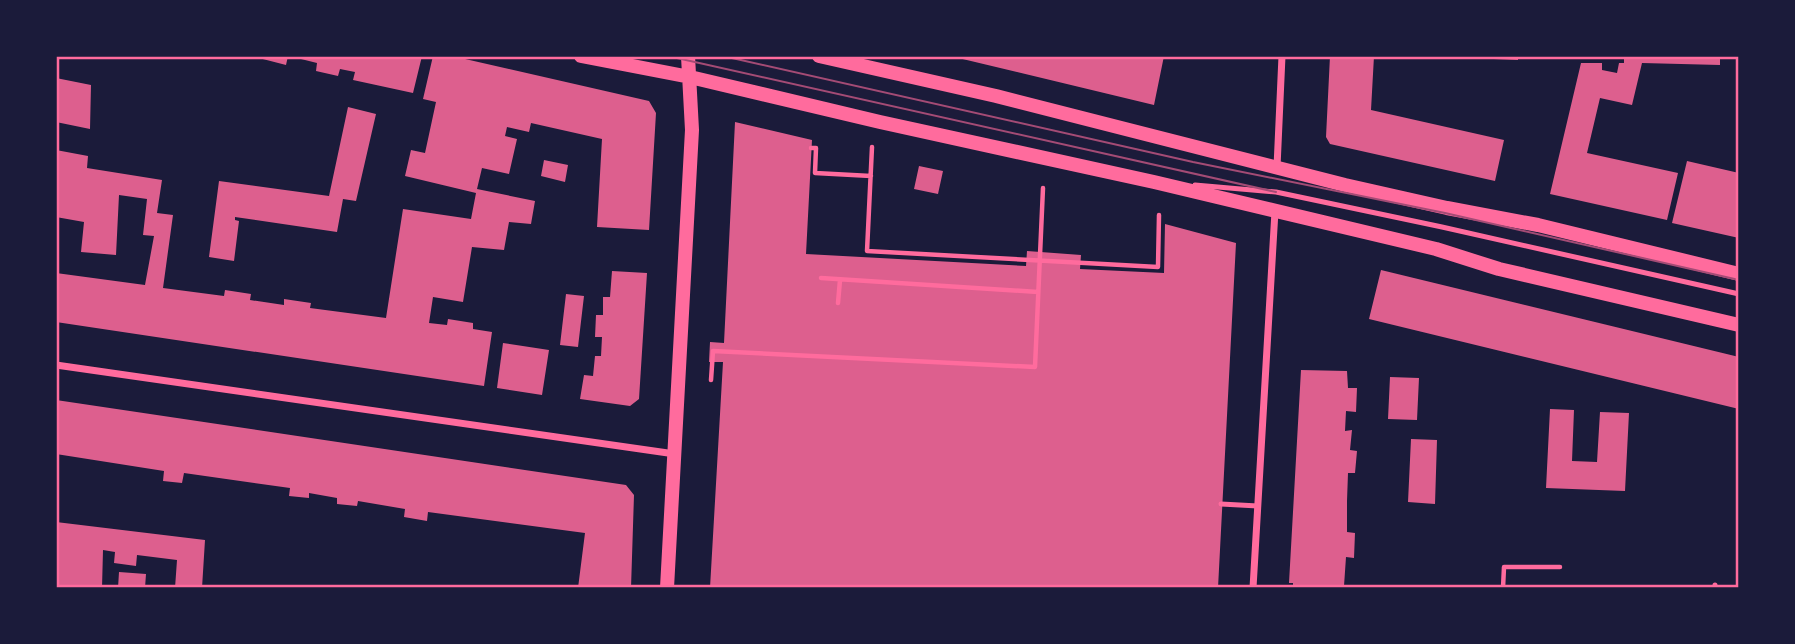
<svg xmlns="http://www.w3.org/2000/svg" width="1795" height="644" font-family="'Exo 2',sans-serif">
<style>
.building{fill:#dd5f8e}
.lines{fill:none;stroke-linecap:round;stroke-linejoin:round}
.path{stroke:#ff6b9d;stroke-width:4.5}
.service{stroke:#ff6b9d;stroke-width:5}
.minor{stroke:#ff6b9d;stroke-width:7}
.secondary{stroke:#ff6b9d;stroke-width:14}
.tram{stroke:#a44b75;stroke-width:2}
.neatline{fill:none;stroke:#ff6b9d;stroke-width:2.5}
</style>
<rect width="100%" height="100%" fill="#1b1b3a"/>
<path class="building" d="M 251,56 L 288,56 L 286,65 Z
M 289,56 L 422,56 L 413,93 L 353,80 L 355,72 L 340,69 L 338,76 L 316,71 L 317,63 Z
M 433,56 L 452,56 L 649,101 L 656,113 L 649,230 L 597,227 L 602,139 L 531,123 L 529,132 L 507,127 L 505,136 L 517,139 L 509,174 L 482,168 L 477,189 L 535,201 L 531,224 L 509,222 L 504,250 L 472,247 L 463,302 L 433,297 L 429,323 L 447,325 L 448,319 L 473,323 L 473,329 L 492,332 L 484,386 L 56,322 L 56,273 L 145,285 L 154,236 L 143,235 L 147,199 L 119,195 L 116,255 L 81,252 L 84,222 L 56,217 L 56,150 L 88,156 L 87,168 L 162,180 L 157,213 L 173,215 L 163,288 L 224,296 L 225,290 L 251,294 L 250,300 L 284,305 L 284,299 L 311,303 L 310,308 L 386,318 L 403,209 L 471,219 L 476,193 L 405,176 L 411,150 L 425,153 L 436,102 L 423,99 Z
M 950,56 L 1164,56 L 1154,105 Z
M 1330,56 L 1374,56 L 1371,110 L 1504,140 L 1495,181 L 1330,144 L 1326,137 Z
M 1469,56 L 1518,56 L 1518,60 L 1469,58 Z
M 1624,56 L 1720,56 L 1720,65 L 1642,63 L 1632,105 L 1600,98 L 1587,153 L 1678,173 L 1667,220 L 1550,194 L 1581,63 L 1602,63 L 1602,70 L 1617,73 L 1619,63 L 1624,63 Z
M 56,78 L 91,85 L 90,129 L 56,122 Z
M 348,107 L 376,114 L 356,201 L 343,199 L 337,232 L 235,217 L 235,220 L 239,221 L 234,261 L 209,257 L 219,181 L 329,196 Z
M 735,122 L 812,140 L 806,254 L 1026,266 L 1027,251 L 1081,255 L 1080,269 L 1164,273 L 1165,224 L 1236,243 L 1218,588 L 710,588 L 723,362 L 709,362 L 710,342 L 724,343 Z
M 544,160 L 568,165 L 565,182 L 541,176 Z
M 1687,161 L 1739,173 L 1739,238 L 1672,223 Z
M 919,166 L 943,171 L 938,194 L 914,189 Z
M 1381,270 L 1739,357 L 1739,409 L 1369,319 Z
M 612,271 L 647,273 L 639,399 L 630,406 L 580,399 L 584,375 L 593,376 L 595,356 L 601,356 L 602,337 L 595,337 L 596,315 L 603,315 L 603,297 L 610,297 Z
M 566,294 L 584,296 L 578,347 L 560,345 Z
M 503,343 L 549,350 L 542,395 L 497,388 Z
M 1301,370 L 1347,371 L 1348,388 L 1357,388 L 1356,412 L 1346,411 L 1345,431 L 1352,430 L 1350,450 L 1357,451 L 1355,473 L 1348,473 L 1347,501 L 1347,532 L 1355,533 L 1354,558 L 1346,557 L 1344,586 L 1335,585 L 1335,588 L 1293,588 L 1293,583 L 1289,583 Z
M 1390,377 L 1419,378 L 1417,420 L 1388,419 Z
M 56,400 L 626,485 L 634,495 L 631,588 L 578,588 L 585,533 L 428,512 L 427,521 L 404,517 L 405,509 L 358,501 L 357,506 L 337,504 L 337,498 L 309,493 L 309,498 L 289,496 L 290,488 L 184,473 L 182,483 L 163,481 L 164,471 L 56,454 Z
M 1550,409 L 1574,410 L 1572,461 L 1597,462 L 1600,412 L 1629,413 L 1625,491 L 1546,488 Z
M 1411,439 L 1437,440 L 1435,504 L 1408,502 Z
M 56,522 L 205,540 L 202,588 L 175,588 L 177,560 L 137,555 L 136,566 L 114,563 L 115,552 L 103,550 L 102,588 L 56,588 Z
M 119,572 L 146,574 L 145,588 L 118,588 Z"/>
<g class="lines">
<path class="path" d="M 872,147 L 867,251 L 1158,267 L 1159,215
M 811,148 L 816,148 L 815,173 L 871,176
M 821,278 L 1038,292
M 838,303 L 840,280
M 711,380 L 713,351 L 1035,367 L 1043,188
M 1503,588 L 1504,567 L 1560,567"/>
<path class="service" d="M 1195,185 L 1276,192 L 1442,227 L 1739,294
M 1221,504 L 1258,506
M 1715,588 L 1715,585"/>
<path class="minor" d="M 1277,167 L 1282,56
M 56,365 L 675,454
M 1253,588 L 1275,211"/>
<path class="secondary" d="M 581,56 L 690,77 L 880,122 L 1154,182 L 1436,249 L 1499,269 L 1739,325
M 819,56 L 996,96 L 1345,185 L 1447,208 L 1538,225 L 1739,274
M 667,588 L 692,130 L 688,56"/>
<path class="tram" d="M 668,56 L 1276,192
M 723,56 L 1193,162 L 1445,213 L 1739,280"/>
</g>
<rect width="1795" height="644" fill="none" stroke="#1b1b3a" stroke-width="116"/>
<rect x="58" y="58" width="1679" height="528" class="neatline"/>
</svg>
